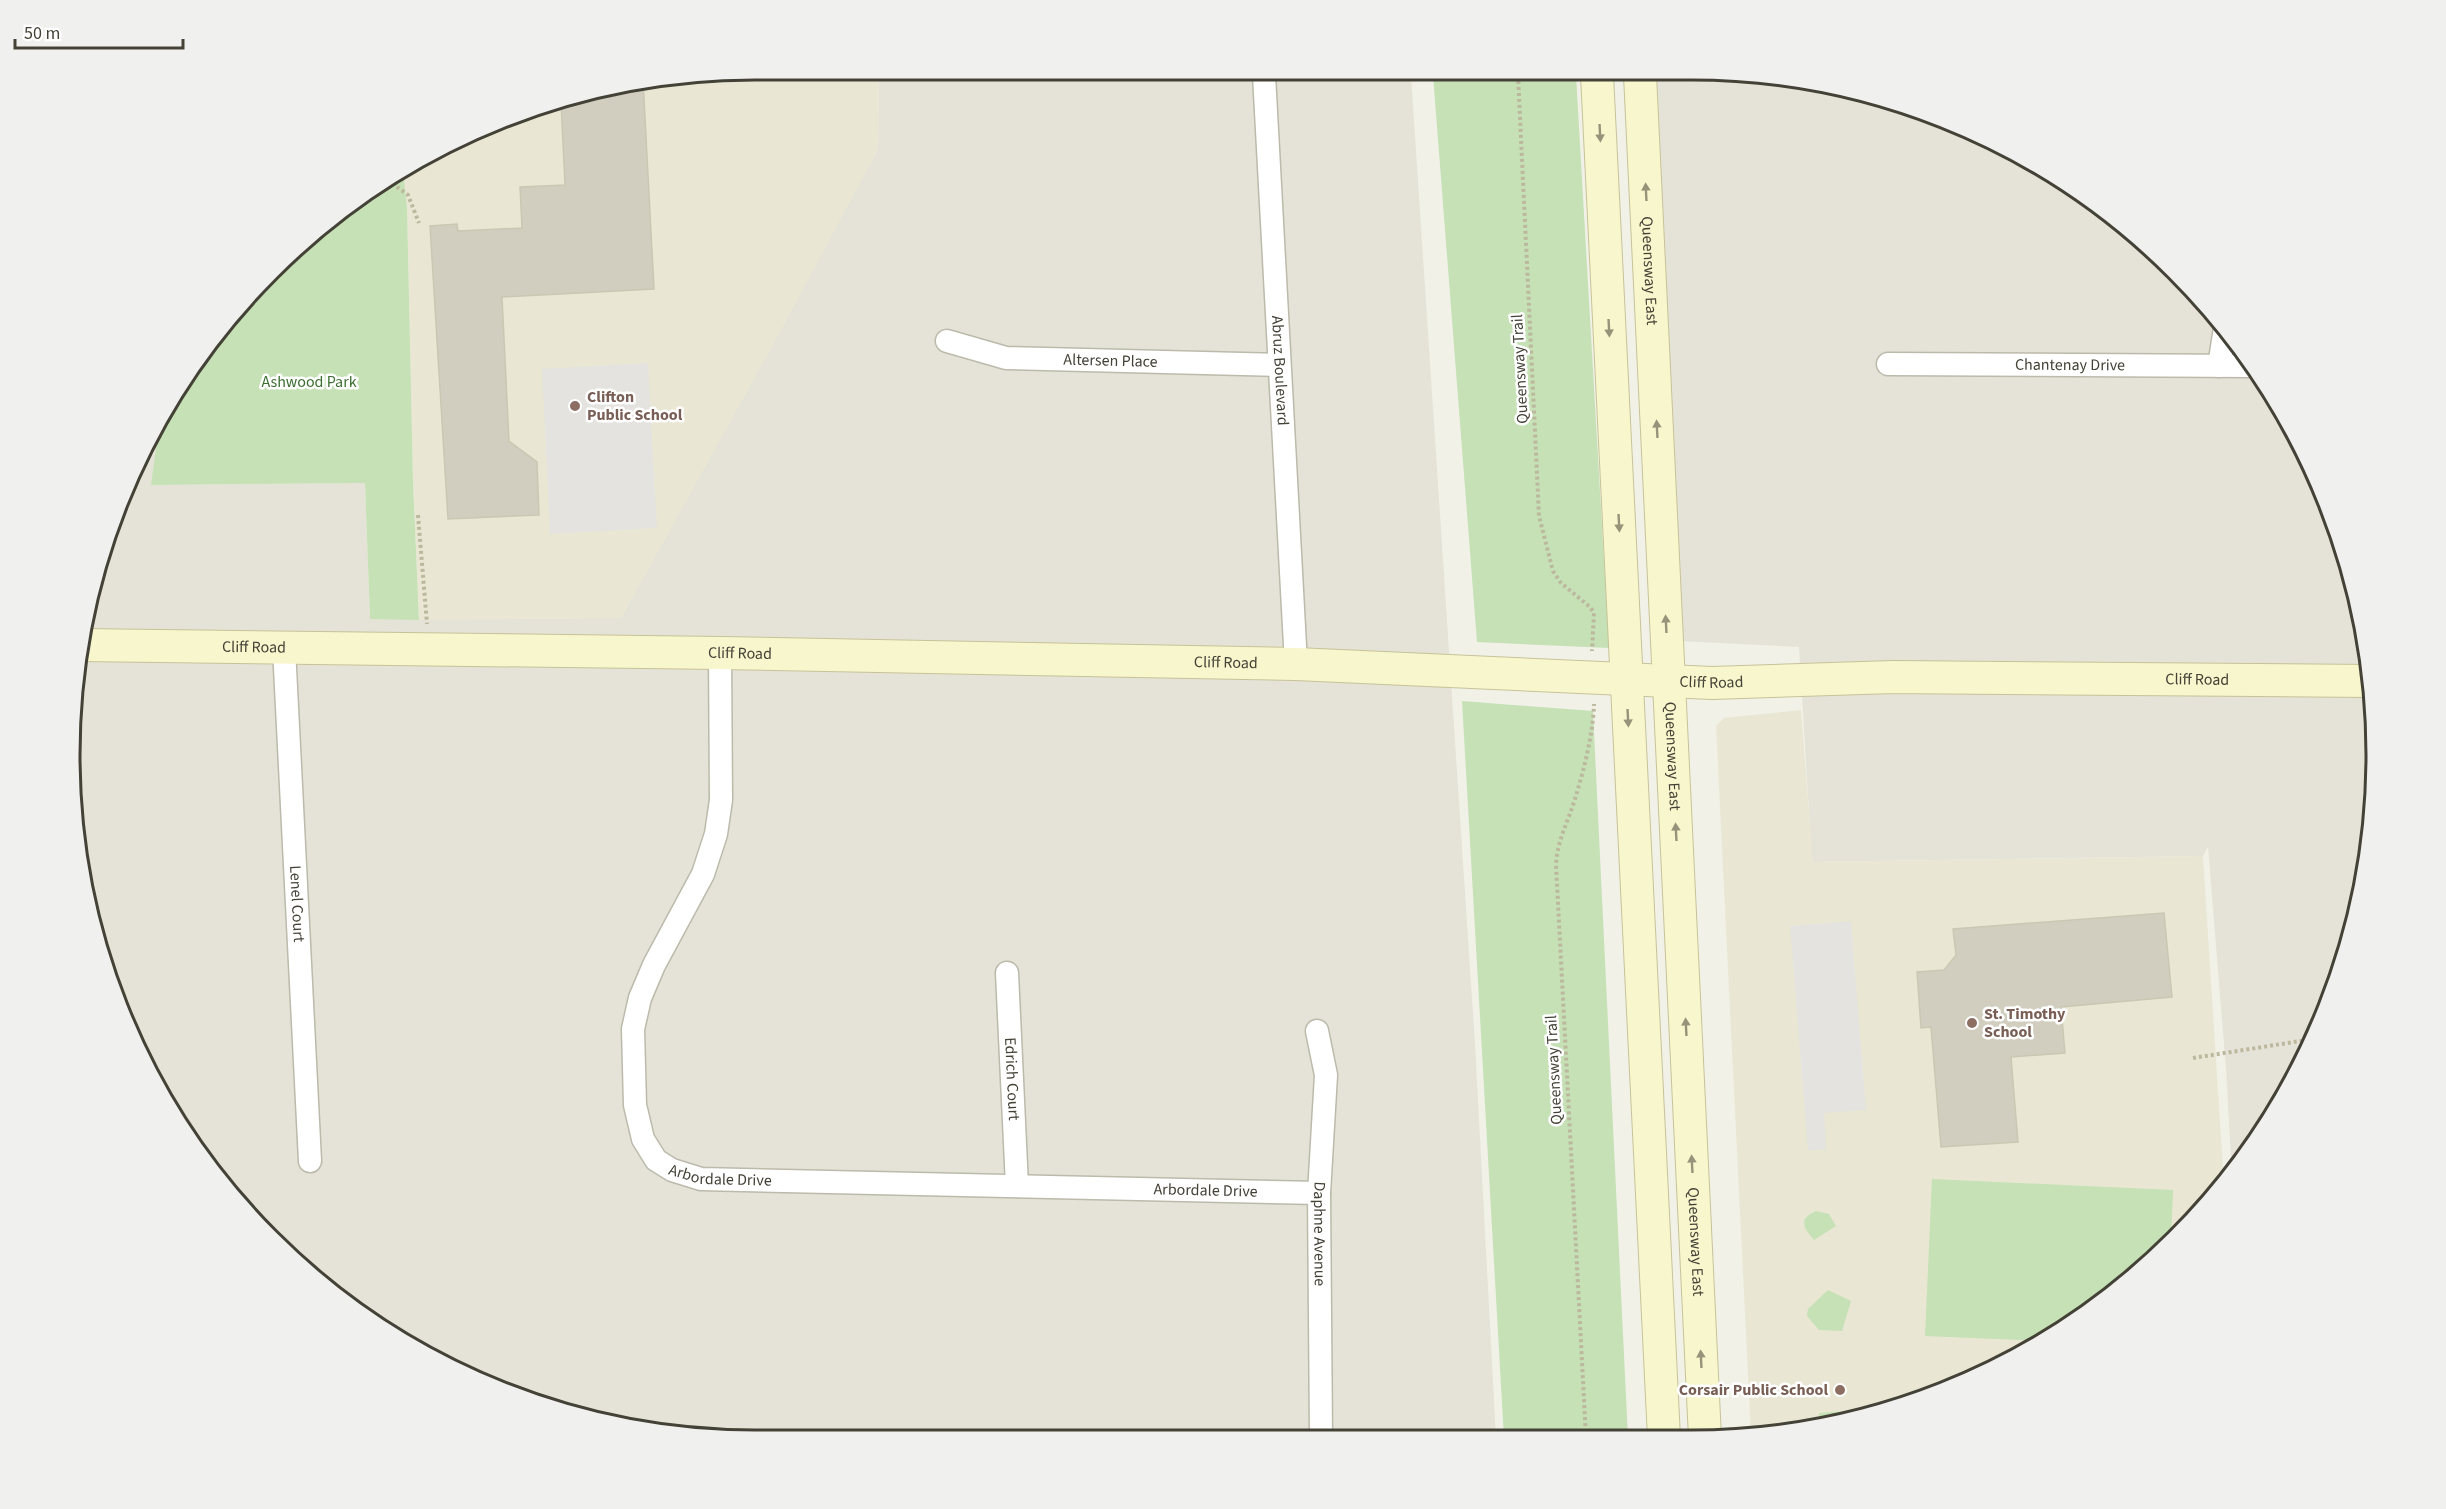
<svg xmlns="http://www.w3.org/2000/svg" width="2446" height="1509" font-family="'Source Sans 3',sans-serif">
<style>
.residential{fill:#e5e3d7}
.education{fill:#e9e7d3}
.green{fill:#c5e1b5}
.parking{fill:#e4e3df}
.building{fill:#d2cebf;stroke:#ccc7b3;stroke-width:1.5}
.lines{fill:none;stroke-linecap:round;stroke-linejoin:round}
.street-casing{stroke:#bcbaab;stroke-width:25}
.secondary-casing{stroke:#c6c398;stroke-width:34}
.path{stroke:#bcb89e;stroke-width:4;stroke-dasharray:3 3;stroke-linecap:butt}
.street{stroke:#fff;stroke-width:22}
.secondary{stroke:#f8f6cc;stroke-width:32}
.oneway{fill:#95937a}
.education-dot{fill:#8d6e63;stroke:#fff;stroke-width:2}
.labels{text-anchor:middle;dominant-baseline:central;stroke-width:5;stroke-linejoin:round;paint-order:stroke}
.street-label{font-size:16px;fill:#444237;stroke:#fff}
.park-label{font-size:16px;fill:#3d6f31;stroke:#fff}
.education-label{font-size:16px;font-weight:bold;fill:#785e54;stroke:#fff;text-anchor:start}
.rim{fill:none;stroke:#444237;stroke-width:3}
</style>
<rect width="100%" height="100%" fill="#f2f1e8"/>
<path class="residential" d="M 879,75 L 1411,75 L 1475,1044 L 1496,1438 L 665,1434 L 492,1388 L 337,1299 L 270,1239 L 185,1136 L 105,975 L 75,844 L 69,754 L 82,621 L 105,534 L 159,425 L 152,485 L 365,483 L 370,619 L 621,618 L 878,149 Z
M 1655,75 L 1781,75 L 1954,121 L 2109,210 L 2207,302 L 2285,411 L 2341,534 L 2371,665 L 2376,799 L 2354,932 L 2306,1057 L 2232,1176 L 2226,1069 L 2208,847 L 2203,856 L 1812,862 L 1799,647 L 1679,641 Z"/>
<path class="education" d="M 665,75 L 879,75 L 878,149 L 781,330 L 621,618 L 419,620 L 413,482 L 407,207 L 403,170 L 451,140 L 534,105 Z
M 1801,710 L 1813,862 L 2203,856 L 2224,1184 L 2144,1270 L 2034,1348 L 1869,1417 L 1751,1436 L 1716,726 L 1724,718 Z"/>
<path class="green" d="M 1433,75 L 1576,75 L 1609,648 L 1477,642 Z
M 403,170 L 407,207 L 413,482 L 419,620 L 370,619 L 365,483 L 151,485 L 159,425 L 185,373 L 270,270 L 337,210 Z
M 1462,701 L 1593,711 L 1628,1438 L 1504,1438 Z
M 1932,1179 L 2173,1190 L 2171,1240 L 2144,1270 L 2044,1341 L 1925,1336 Z
M 1816,1211 L 1829,1214 L 1836,1226 L 1814,1240 C 1803,1227 1798,1219 1816,1211 Z
M 1828,1290 L 1851,1301 L 1842,1331 L 1819,1330 L 1807,1316 L 1808,1309 Z
M 1889,1408 L 1869,1417 L 1778,1432 L 1784,1423 L 1819,1424 L 1819,1413 Z"/>
<path class="parking" d="M 648,363 L 657,528 L 550,534 L 542,369 Z
M 1851,921 L 1866,1110 L 1824,1113 L 1826,1149 L 1808,1151 L 1790,926 Z"/>
<path class="building" d="M 643,80 L 654,289 L 502,297 L 509,441 L 537,462 L 539,515 L 448,519 L 430,226 L 457,224 L 458,231 L 522,228 L 520,187 L 565,185 L 561,102 L 594,100 L 593,92 Z
M 2164,913 L 2172,997 L 2061,1007 L 2065,1053 L 2011,1057 L 2018,1142 L 1941,1147 L 1931,1027 L 1921,1028 L 1917,972 L 1944,970 L 1956,955 L 1953,929 Z"/>
<g class="lines">
<g class="street-casing">
<g id="street">
<path id="s1" d="M 1264,75 L 1296,664"/>
<path id="s2" d="M 947,341 L 1006,358 L 1278,365"/>
<path id="s3" d="M 1888,364 L 2252,366"/>
<path d="M 2219,366 L 2225,328"/>
<path id="s4" d="M 284,648 L 310,1161"/>
<path id="s5" d="M 720,653 L 721,800 L 716,834 L 703,874 L 654,965 L 640,998 L 633,1029 L 635,1105 L 643,1139 L 656,1160 L 672,1170 L 701,1179 L 1319,1193"/>
<path id="s6" d="M 1007,973 L 1017,1186"/>
<path id="s7" d="M 1317,1031 L 1326,1075 L 1319,1193 L 1321,1437"/>
</g>
</g>
<g class="secondary-casing">
<g id="secondary">
<path d="M 1597,75 L 1664,1438"/>
<path id="s8" d="M 1640,75 L 1705,1438"/>
<path id="s9" d="M 80,645 L 720,653 L 1296,664 L 1712,683 L 1893,677 L 2372,681"/>
</g>
</g>
<path class="path" d="M 1518,75 L 1539,516 L 1553,571 L 1561,583 L 1590,607 L 1594,613 L 1592,651
M 387,180 L 408,195 L 419,223
M 418,515 L 427,624
M 2193,1058 L 2313,1039
M 1586,1438 L 1556,865 C 1557,841 1568,822 1575,799 C 1584,769 1593,735 1594,704"/>
<use href="#street" class="street"/>
<use href="#secondary" class="secondary"/>
</g>
<defs><path id="oneway-solid" d="M-6-.8H1V-3.2L6.5 0L1 3.2V.8H-6Z" transform="scale(1.5)"/></defs>
<g class="oneway">
<use href="#oneway-solid" transform="translate(1600 133) rotate(87)"/>
<use href="#oneway-solid" transform="translate(1646 192) rotate(-93)"/>
<use href="#oneway-solid" transform="translate(1609 328) rotate(87)"/>
<use href="#oneway-solid" transform="translate(1657 429) rotate(-93)"/>
<use href="#oneway-solid" transform="translate(1619 523) rotate(87)"/>
<use href="#oneway-solid" transform="translate(1666 624) rotate(-93)"/>
<use href="#oneway-solid" transform="translate(1628 718) rotate(87)"/>
<use href="#oneway-solid" transform="translate(1676 832) rotate(-93)"/>
<use href="#oneway-solid" transform="translate(1686 1027) rotate(-93)"/>
<use href="#oneway-solid" transform="translate(1692 1164) rotate(-93)"/>
<use href="#oneway-solid" transform="translate(1701 1359) rotate(-93)"/>
</g>
<g class="education-dot">
<circle cx="575" cy="406" r="6"/>
<circle cx="1972" cy="1023" r="6"/>
<circle cx="1840" cy="1390" r="6"/>
</g>
<g class="labels">
<g class="street-label">
<text stroke="none"><textPath href="#s8" startOffset="196">Queensway East</textPath></text>
<text stroke="none"><textPath href="#s2" startOffset="166">Altersen Place</textPath></text>
<text stroke="none"><textPath href="#s3" startOffset="182">Chantenay Drive</textPath></text>
<text stroke="none"><textPath href="#s1" startOffset="296">Abruz Boulevard</textPath></text>
<text transform="translate(1520 369) rotate(-93)">Queensway Trail</text>
<text stroke="none"><textPath href="#s9" startOffset="174">Cliff Road</textPath></text>
<text stroke="none"><textPath href="#s9" startOffset="660">Cliff Road</textPath></text>
<text stroke="none"><textPath href="#s9" startOffset="1146">Cliff Road</textPath></text>
<text stroke="none"><textPath href="#s9" startOffset="2118">Cliff Road</textPath></text>
<text stroke="none"><textPath href="#s9" startOffset="1632">Cliff Road</textPath></text>
<text stroke="none"><textPath href="#s8" startOffset="682">Queensway East</textPath></text>
<text stroke="none"><textPath href="#s4" startOffset="256">Lenel Court</textPath></text>
<text transform="translate(1554 1070) rotate(-93)">Queensway Trail</text>
<text stroke="none"><textPath href="#s6" startOffset="106">Edrich Court</textPath></text>
<text stroke="none"><textPath href="#s5" startOffset="598">Arbordale Drive</textPath></text>
<text stroke="none"><textPath href="#s5" startOffset="1084">Arbordale Drive</textPath></text>
<text stroke="none"><textPath href="#s7" startOffset="204">Daphne Avenue</textPath></text>
<text stroke="none"><textPath href="#s8" startOffset="1168">Queensway East</textPath></text>
</g>
<g class="park-label">
<text x="309" y="382">Ashwood Park</text>
</g>
<g class="education-label">
<text x="587" y="397">Clifton<tspan x="587" dy="18">Public School</tspan></text>
<text x="1984" y="1014">St. Timothy<tspan x="1984" dy="18">School</tspan></text>
<text x="1828" y="1390" text-anchor="end">Corsair Public School</text>
</g>
</g>
<path d="M0 0H2446V1509H0ZM755 80H1691A675 675 0 0 1 2366 755V755A675 675 0 0 1 1691 1430H755A675 675 0 0 1 80 755V755A675 675 0 0 1 755 80Z" fill="#f0f0ef" fill-rule="evenodd"/>
<path class="rim" d="M755 80H1691A675 675 0 0 1 2366 755V755A675 675 0 0 1 1691 1430H755A675 675 0 0 1 80 755V755A675 675 0 0 1 755 80Z"/>
<path d="M15 39v9h168v-9" fill="none" stroke="#444237" stroke-width="3"/>
<text x="24" y="39" font-size="18" fill="#444237" stroke="#ffffff" stroke-width="4.5" paint-order="stroke">50 m</text>
</svg>
